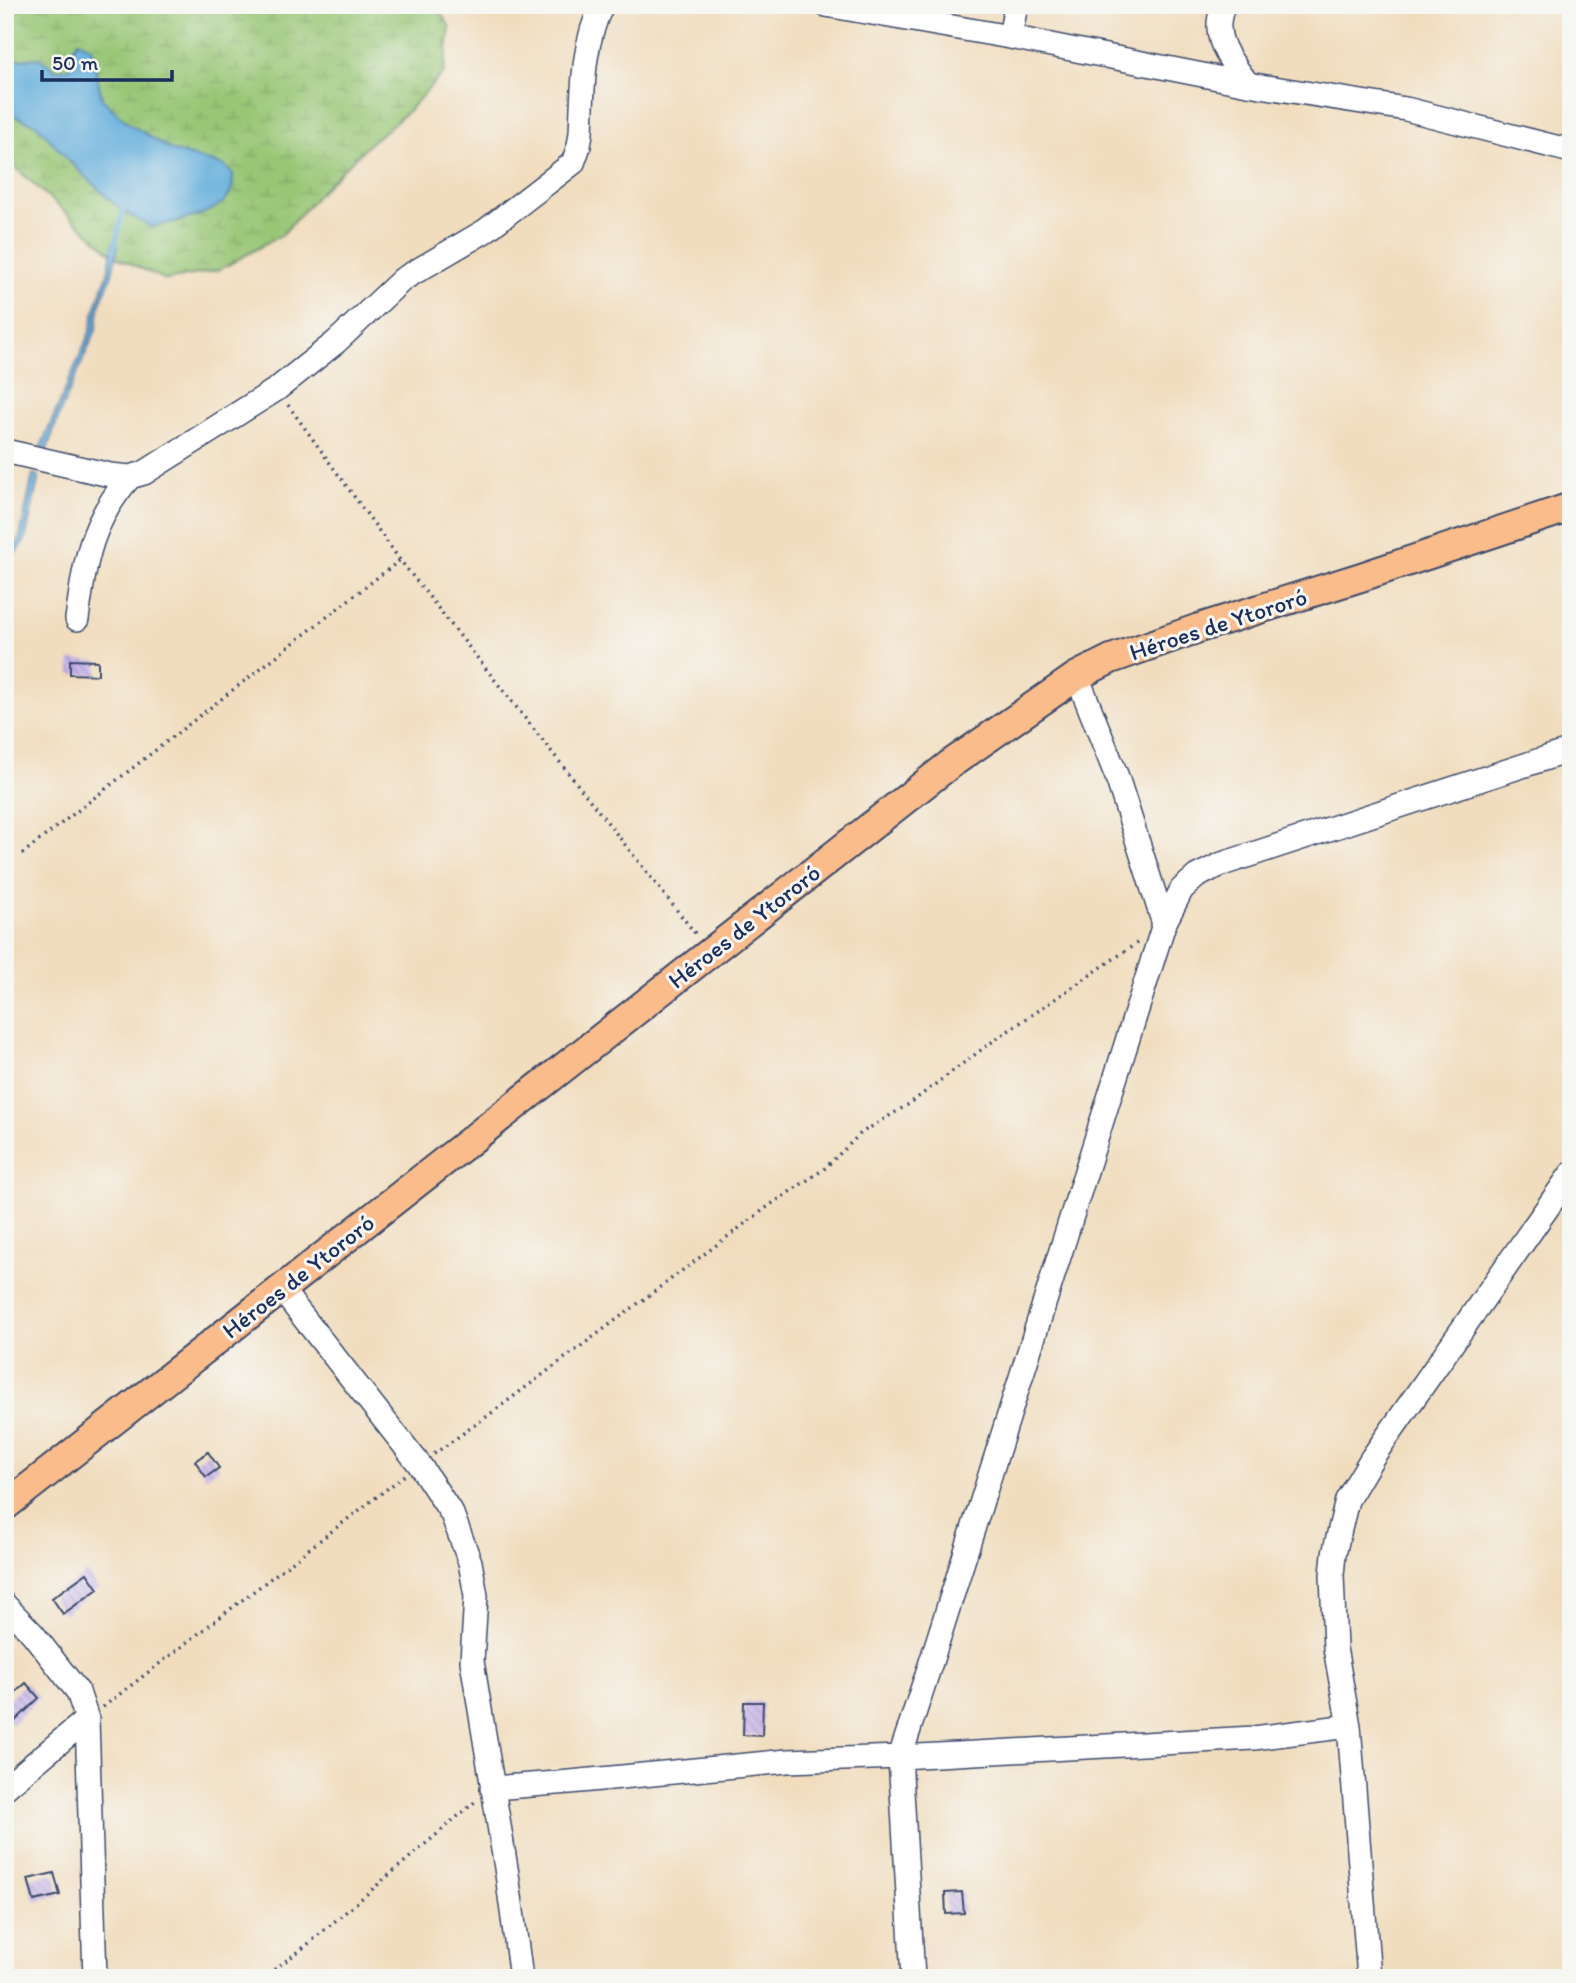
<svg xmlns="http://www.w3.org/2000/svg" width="1576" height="1983" font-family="Itim,sans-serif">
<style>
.wetland{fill:url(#wetland-marsh);stroke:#5a7a69;stroke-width:2}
.water{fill:#64aedc;stroke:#406e9d;stroke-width:2}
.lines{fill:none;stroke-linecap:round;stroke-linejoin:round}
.stream{stroke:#64aedc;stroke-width:5}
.building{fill:url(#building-back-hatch)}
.minor-casing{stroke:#3b496c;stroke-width:26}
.major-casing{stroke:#3b496c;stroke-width:32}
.path{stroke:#3b496c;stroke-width:3.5;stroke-dasharray:2 5;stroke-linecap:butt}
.minor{stroke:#fff;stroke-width:23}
.major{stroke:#fabc8b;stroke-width:28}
.labels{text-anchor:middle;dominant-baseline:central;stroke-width:6;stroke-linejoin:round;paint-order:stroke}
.street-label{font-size:24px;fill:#1b2f5e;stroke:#f6f6f2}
</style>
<defs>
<pattern id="wetland-marsh" width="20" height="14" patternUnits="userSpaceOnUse" patternTransform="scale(1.75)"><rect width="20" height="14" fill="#98c674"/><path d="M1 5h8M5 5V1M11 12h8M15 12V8" fill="none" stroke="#82aa67"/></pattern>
<pattern id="building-back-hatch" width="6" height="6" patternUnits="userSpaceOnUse" patternTransform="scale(1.75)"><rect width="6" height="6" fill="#c7b4e9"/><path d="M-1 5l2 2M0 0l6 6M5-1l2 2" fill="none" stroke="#a193c0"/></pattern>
</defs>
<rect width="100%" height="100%" fill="#f6f6f2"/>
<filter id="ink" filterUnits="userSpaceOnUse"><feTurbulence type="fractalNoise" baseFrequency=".0143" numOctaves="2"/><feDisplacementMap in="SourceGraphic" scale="14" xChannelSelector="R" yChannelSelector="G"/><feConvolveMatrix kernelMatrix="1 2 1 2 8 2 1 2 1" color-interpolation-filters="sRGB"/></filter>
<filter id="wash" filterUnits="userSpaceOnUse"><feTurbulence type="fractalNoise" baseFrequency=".00686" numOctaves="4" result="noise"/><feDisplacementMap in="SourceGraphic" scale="28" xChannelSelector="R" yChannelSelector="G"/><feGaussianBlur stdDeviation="1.57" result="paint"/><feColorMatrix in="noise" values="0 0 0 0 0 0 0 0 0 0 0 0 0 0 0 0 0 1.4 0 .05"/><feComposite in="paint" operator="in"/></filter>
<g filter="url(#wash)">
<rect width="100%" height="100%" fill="#f1ddbe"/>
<path class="wetland" d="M 5,5 L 435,5 L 450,27 L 444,72 L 407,112 L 369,144 L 322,190 L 283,234 L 219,270 L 166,280 L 116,257 L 11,164 L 5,150 Z"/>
<path class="water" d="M 78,41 L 91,47 L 102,99 L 128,123 L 173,151 L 225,166 L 233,174 C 233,179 233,187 231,191 C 222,215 173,222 151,227 L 122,211 L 71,163 L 37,125 L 10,114 L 5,104 L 5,68 L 15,60 L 39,58 L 56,70 L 70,68 L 71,51 Z
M 113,243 L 118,246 L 112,274 L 100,304 L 96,330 L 59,415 L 47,450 L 40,449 L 90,332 L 96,306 L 108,273 Z
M 33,474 L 39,476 L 25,540 L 5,567 L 5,557 L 19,541 Z"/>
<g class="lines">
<path class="stream" d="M 114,249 L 124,207"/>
</g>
<g id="blocks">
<path class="building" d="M 70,660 L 98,661 L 98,675 L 70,674 Z
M 208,1452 L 219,1468 L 206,1477 L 195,1461 Z
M 87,1573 L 98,1589 L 63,1614 L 52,1598 Z
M 26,1683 L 39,1698 L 12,1724 L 5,1717 L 5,1702 Z
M 744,1702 L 763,1702 L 762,1736 L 743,1735 Z
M 54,1873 L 60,1895 L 34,1901 L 28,1879 Z
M 962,1892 L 964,1913 L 946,1914 L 945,1893 Z"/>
</g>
</g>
<g filter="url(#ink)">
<use href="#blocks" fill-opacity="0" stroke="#3b496c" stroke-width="2"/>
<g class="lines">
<g class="minor-casing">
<path id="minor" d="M 826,5 L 1010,37 L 1248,84 L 1406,109 L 1571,151
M 1223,5 C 1221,12 1218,21 1219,28 C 1220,50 1236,68 1248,84
M 1010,37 L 1016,5
M 5,451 L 110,475 L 130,477 L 144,473 L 277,389 L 336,342 L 403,279 L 485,231 L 573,163 L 579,146 L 581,133 C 583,89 582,45 602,5
M 77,619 C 85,562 90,522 130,477
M 1077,676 L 1117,777 L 1164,924
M 281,1289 L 419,1464 L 452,1514 L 470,1562 L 476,1596 L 472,1661 L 507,1874 L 521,1978
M 5,1605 L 33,1634 L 78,1692 L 87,1719 L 95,1978
M 5,1788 L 87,1719
M 492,1788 L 570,1782 L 787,1761 L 900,1757 L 1254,1738 L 1349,1726
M 1369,1977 L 1349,1726 L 1335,1648 L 1332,1575 L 1334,1554 L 1347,1500 L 1372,1458 L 1571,1174
M 913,1978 L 900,1757 L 933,1656 L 1164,924 L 1182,889 L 1197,876 L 1222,864 L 1571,750"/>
</g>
<g class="major-casing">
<path id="major" d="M 5,1506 L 949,765 L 1077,676 L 1111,659 L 1199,628 L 1361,577 L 1571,507"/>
</g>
<path class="path" d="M 288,405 L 400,560 L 698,937
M 22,854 L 400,560
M 434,1454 L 486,1417 L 770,1205 L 824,1169 L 861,1133 L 909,1104 L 989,1044 L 1137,943
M 103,1707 L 405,1475
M 263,1978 L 307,1945 L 477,1800"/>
<use href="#minor" class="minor"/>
<use href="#major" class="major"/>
</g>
</g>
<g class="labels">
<g class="street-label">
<text transform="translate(1218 624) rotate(-18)">Héroes de Ytororó</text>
<text transform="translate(744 926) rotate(-38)">Héroes de Ytororó</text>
<text transform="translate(298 1276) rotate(-38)">Héroes de Ytororó</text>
</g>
</g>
<rect width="1576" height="1983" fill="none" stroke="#f6f6f2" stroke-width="28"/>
<path d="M42 70v10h130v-10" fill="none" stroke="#1b2f5e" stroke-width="3.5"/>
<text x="52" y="70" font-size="21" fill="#1b2f5e" stroke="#f6f6f2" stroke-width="5" paint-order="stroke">50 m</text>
</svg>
